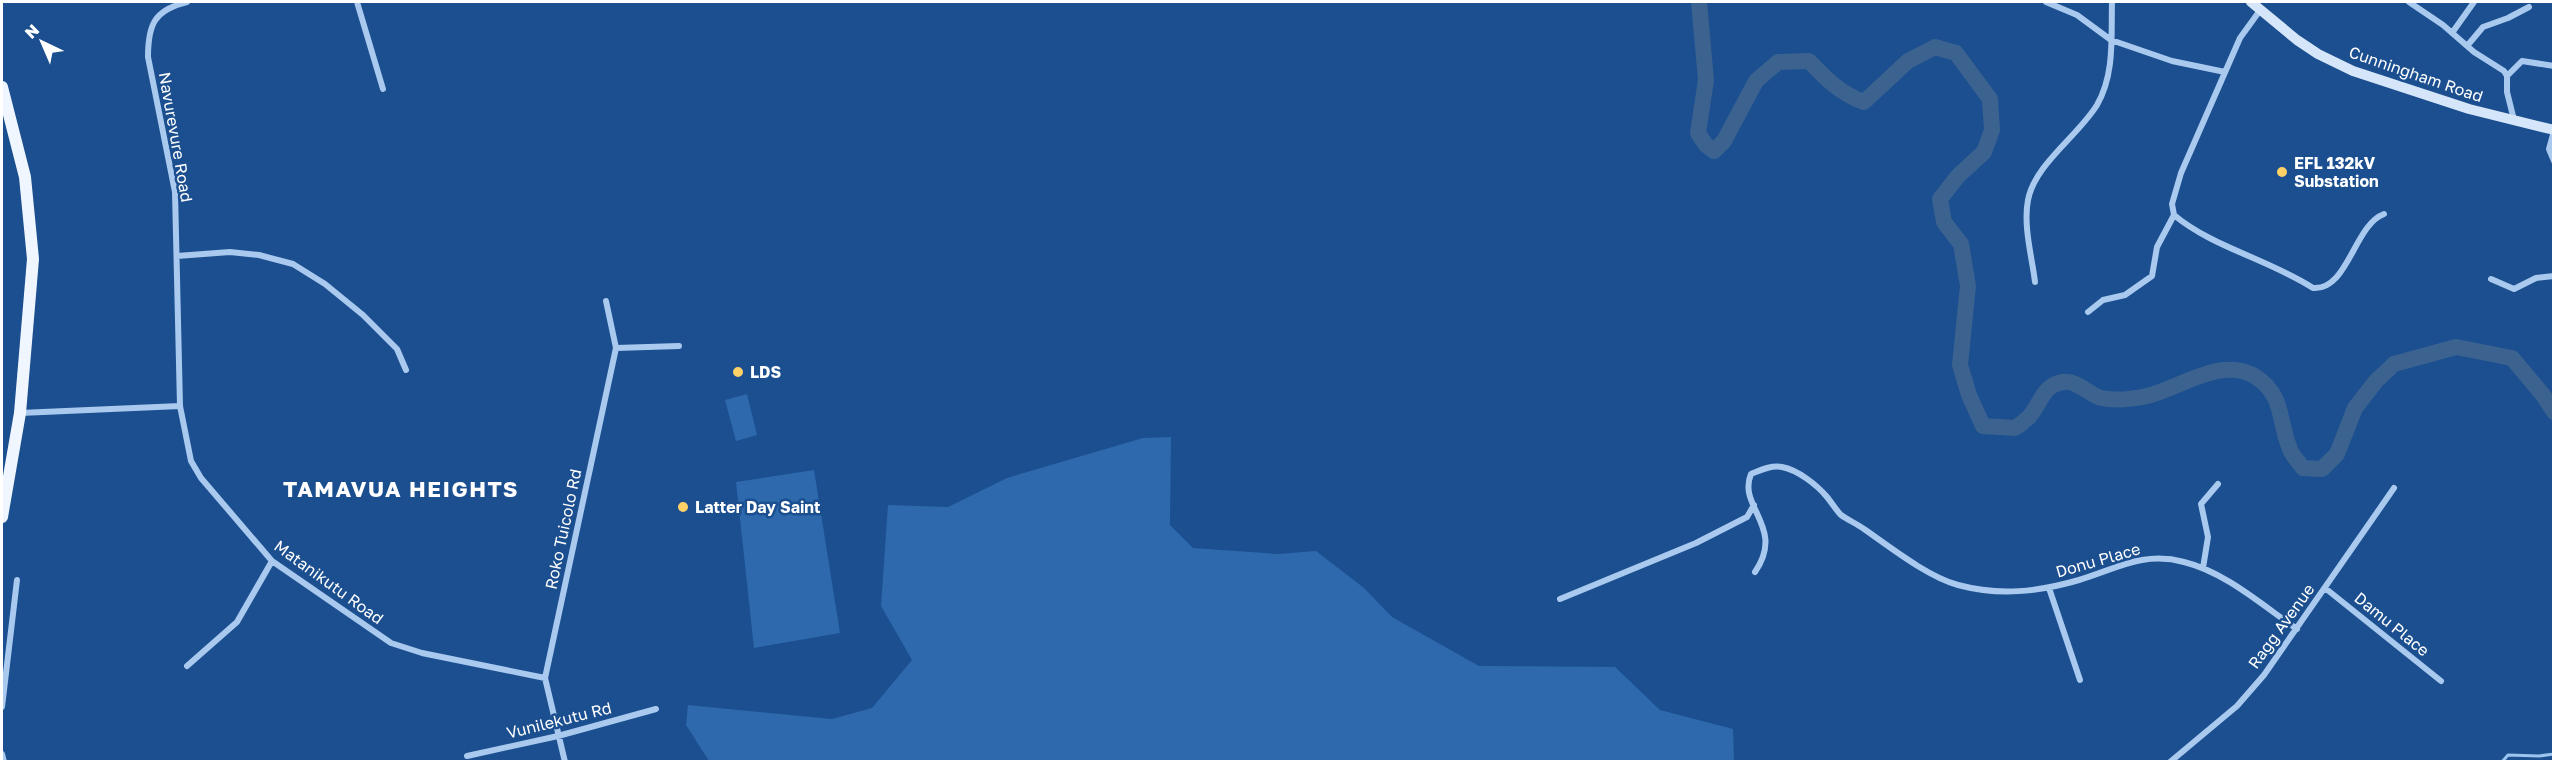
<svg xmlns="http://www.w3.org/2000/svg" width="2555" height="763" font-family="'Golos Text',sans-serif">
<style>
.green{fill:#2e69ad}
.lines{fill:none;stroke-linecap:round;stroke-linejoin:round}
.stream{stroke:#9cc4f0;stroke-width:3}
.river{stroke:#3c6290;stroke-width:16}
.street{stroke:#a9c9ee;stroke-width:6}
.secondary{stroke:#d6e6fa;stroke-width:10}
.primary{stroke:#f0f6ff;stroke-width:12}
.poi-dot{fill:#ffd166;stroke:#1b4f8f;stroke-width:2}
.labels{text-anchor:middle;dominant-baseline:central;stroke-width:5;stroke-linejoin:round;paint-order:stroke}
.street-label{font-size:16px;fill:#fff;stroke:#1b4f8f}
.poi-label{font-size:16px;font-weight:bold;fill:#fff;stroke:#1b4f8f;text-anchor:start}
.district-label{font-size:22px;font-weight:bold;letter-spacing:1.5px;fill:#fff;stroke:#1b4f8f}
</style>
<rect width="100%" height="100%" fill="#1b4f8f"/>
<path class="green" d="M 747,394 L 757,435 L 736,441 L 725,400 Z
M 1171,437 L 1170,525 L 1193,548 L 1278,554 L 1316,551 L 1364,588 L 1392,617 L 1479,666 L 1615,667 L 1660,710 L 1733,729 L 1734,761 L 709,761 L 686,725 L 688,705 L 832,719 L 872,708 L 912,660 L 881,606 L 888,505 L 948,507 L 1007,478 L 1143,438 Z
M 814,470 L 840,633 L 754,648 L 736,482 Z"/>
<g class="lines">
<path class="stream" d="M 2214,762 L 2244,762
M 2502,762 L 2508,755 L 2539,756 L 2554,754"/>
<path class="river" d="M 1699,2 L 1706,80 L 1698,133 L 1706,145 L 1714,151 L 1724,141 L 1756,81 L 1778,62 L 1809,61 C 1826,79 1841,94 1864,102 L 1908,61 L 1935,47 L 1956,53 L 1990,99 L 1992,130 L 1984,152 L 1958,176 L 1940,199 L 1944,222 L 1961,244 L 1968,286 L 1960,365 L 1969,395 L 1983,426 L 2015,428 C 2020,425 2025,421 2029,417 C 2041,404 2042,385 2063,382 C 2077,380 2088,394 2101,398 C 2115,401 2133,399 2147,396 C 2179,389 2222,355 2256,377 C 2285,396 2278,422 2290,449 C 2292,456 2299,462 2303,468 L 2322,469 L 2337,454 L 2355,408 L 2376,381 L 2394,364 L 2456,347 L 2512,358 L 2543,395 L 2554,412"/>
<path class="street" d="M 187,2 C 154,10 148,25 148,57 L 175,192 L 180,406 L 191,461 L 201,478 L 272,561 L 391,643 L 422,653 L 545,678
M 357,2 L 383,89
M 2046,2 L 2077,15 L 2111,40 L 2172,61 L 2225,72
M 2409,2 L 2443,25 L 2474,52 L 2504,71 L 2507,76 L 2507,92 L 2514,120
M 2261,9 L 2240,38 L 2181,173 L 2172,204 L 2174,215 C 2212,247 2270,260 2313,288 C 2348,291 2354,225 2384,214
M 2452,33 L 2474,2
M 2467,46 L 2483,27 L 2508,18 L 2529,7
M 2507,76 L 2522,61 L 2554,66
M 2554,131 L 2549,149 L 2554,161
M 177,256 L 230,252 L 259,255 L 293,264 L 325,284 L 363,315 L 397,349 L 406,370
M 2491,279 L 2514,289 L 2536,278 L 2554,276
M 2035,282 C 2032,257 2023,226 2028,200 C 2035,164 2078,136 2097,105 C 2115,74 2111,36 2112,2
M 2088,312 L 2103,300 L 2125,295 L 2152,276 L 2157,247 L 2174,215
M 616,348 L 679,346
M 20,413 L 180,406
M 2203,568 L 2208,537 L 2201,504 L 2218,484
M 1755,572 C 1786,527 1737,507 1751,474 C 1761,470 1771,465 1782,467 C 1798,470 1817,485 1827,497 C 1832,503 1836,510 1841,515 C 1848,520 1857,524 1864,529 C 1890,547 1928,577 1958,585 C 1999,596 2038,592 2079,580 C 2116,569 2143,551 2184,562 C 2225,572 2262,605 2297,629
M 2049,588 L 2080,680
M 2325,588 L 2441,681
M 1560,599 L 1696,543 L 1747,517 L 1754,505
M 187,666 L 237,622 L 272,561
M 2,707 L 17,580
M 2,754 L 4,762
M 467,756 L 558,736 L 656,709
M 565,762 L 545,678 L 616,348 L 606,301
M 2170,762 L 2237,706 L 2264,675 L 2394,488"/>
<path class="secondary" d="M 2251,2 L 2297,40 L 2318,54 L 2353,71 L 2469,109 L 2554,130"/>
<path class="primary" d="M 2,87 L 25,177 L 33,259 L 20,413 L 2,517"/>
</g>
<g class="poi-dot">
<circle cx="2282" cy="172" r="6"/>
<circle cx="738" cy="372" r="6"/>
<circle cx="683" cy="507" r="6"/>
</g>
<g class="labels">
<g class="street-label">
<text transform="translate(2416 74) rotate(19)">Cunningham Road</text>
<text transform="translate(176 137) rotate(80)">Navurevure Road</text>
<text transform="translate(563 529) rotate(-78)">Roko Tuicolo Rd</text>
<text transform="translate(2098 560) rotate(-16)">Donu Place</text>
<text transform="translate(329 582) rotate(36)">Matanikutu Road</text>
<text transform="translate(2392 624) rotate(39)">Damu Place</text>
<text transform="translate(2281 626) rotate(-54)">Ragg Avenue</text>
<text transform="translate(559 720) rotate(-14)">Vunilekutu Rd</text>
</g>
<g class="poi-label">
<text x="2294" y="163">EFL 132kV<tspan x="2294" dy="18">Substation</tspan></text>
<text x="750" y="372">LDS</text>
<text x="695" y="507">Latter Day Saint</text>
</g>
<g class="district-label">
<text x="401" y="488">TAMAVUA HEIGHTS</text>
</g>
</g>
<rect width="2555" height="763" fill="none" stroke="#ffffff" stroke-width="6"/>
<g transform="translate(42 42) rotate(316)" stroke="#1b4f8f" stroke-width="4.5" paint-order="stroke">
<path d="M0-4.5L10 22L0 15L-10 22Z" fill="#ffffff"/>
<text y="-9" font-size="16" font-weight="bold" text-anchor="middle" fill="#ffffff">N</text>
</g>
</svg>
